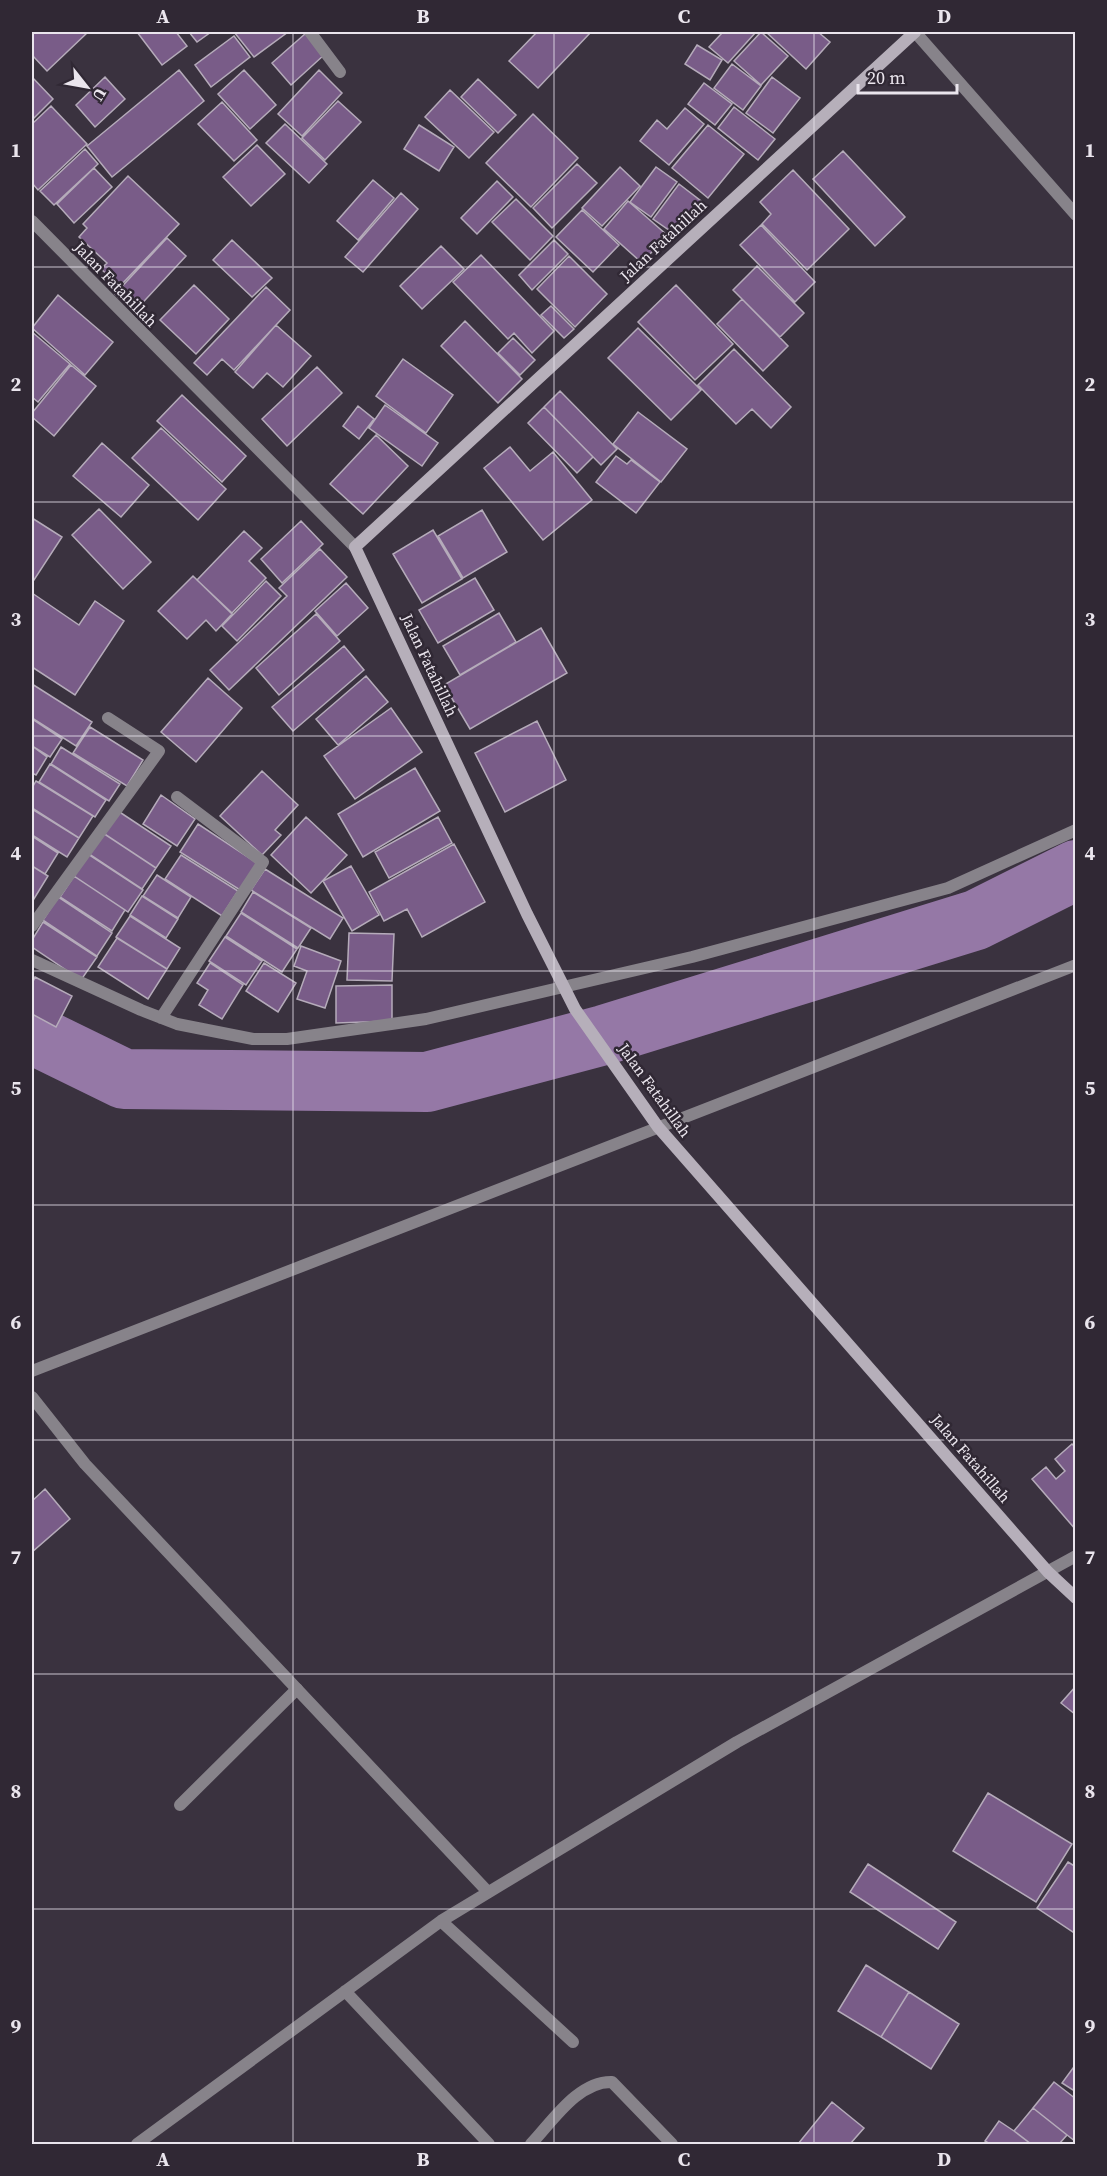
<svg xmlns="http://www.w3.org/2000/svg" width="1107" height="2176" font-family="'Source Serif 4',serif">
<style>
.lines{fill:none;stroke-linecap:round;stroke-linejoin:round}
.river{stroke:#9578a6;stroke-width:60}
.building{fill:#795c88;stroke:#b5abba;stroke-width:1.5}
.lane{stroke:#87838a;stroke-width:12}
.street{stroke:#87838a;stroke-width:12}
.secondary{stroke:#b6afba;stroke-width:12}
.grid{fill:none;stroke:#eae5ed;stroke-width:1.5;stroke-opacity:0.55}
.labels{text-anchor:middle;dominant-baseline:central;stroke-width:5;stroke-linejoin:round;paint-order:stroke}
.street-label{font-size:16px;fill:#eae5ed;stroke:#302834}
.neatline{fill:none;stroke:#eae5ed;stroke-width:2}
.grid-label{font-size:20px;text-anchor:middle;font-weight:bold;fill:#eae5ed}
</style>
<rect width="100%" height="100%" fill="#3a323f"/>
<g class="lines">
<path class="river" d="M 32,1034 L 124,1079 L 427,1082 L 604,1035 L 976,920 L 1076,870"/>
</g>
<path class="building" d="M 32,32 L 88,32 L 47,71 L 32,55 Z
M 137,32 L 176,32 L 187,46 L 162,65 Z
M 189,32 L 211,32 L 197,42 Z
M 234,32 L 288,32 L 254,57 Z
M 537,32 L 591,32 L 538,88 L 509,61 Z
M 723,32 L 756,32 L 728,63 L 709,47 Z
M 761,32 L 788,56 L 761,85 L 734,61 Z
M 766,32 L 818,32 L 830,42 L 806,69 Z
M 306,33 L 324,55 L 291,85 L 272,63 Z
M 234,36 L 250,57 L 211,87 L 195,65 Z
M 697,45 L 722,60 L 710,80 L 685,64 Z
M 732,64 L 761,86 L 743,110 L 714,88 Z
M 179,70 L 204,101 L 112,177 L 87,146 Z
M 244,70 L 276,105 L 250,129 L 218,94 Z
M 319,70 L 342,93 L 302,136 L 278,114 Z
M 32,77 L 53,99 L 32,120 Z
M 105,77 L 125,99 L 95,127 L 76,105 Z
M 772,77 L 800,98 L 773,133 L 746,113 Z
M 478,79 L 516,115 L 498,133 L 461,97 Z
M 704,83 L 732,104 L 715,125 L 688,104 Z
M 450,90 L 494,132 L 469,158 L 425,117 Z
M 338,101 L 361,122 L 325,160 L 302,138 Z
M 222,102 L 257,140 L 234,161 L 198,124 Z
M 51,106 L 87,144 L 38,190 L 32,183 L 32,124 Z
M 734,107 L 775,139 L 758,160 L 718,128 Z
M 685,108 L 704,124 L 669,165 L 640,141 L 657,120 L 667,129 Z
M 533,114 L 578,158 L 531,207 L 486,163 Z
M 285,124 L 327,164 L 309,183 L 266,143 Z
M 419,125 L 454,147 L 439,171 L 404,149 Z
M 708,125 L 744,154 L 708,198 L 672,168 Z
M 257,145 L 285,174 L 251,206 L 223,177 Z
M 85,149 L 98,164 L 54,205 L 40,191 Z
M 843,151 L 905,217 L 875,246 L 813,179 Z
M 577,164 L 597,183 L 552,228 L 533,208 Z
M 620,167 L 640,186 L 602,226 L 582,208 Z
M 656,167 L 677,182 L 651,217 L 630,202 Z
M 94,168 L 112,187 L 74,223 L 57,204 Z
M 793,170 L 849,229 L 807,270 L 762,224 L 771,214 L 760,202 Z
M 128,176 L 179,224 L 120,286 L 101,269 L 107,263 L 79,237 L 87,228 L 83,224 Z
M 373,180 L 394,198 L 358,240 L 337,221 Z
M 497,181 L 513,197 L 477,234 L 461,218 Z
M 679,184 L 701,201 L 676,235 L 653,219 Z
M 401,193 L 418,209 L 363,272 L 345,257 Z
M 516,199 L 553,236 L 530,260 L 492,222 Z
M 628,201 L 667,235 L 642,263 L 604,229 Z
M 582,210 L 619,245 L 593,272 L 556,237 Z
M 761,225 L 815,282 L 795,302 L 740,245 Z
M 167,238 L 186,256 L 134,312 L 115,294 Z
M 232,240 L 272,278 L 252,297 L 213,260 Z
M 554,240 L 568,254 L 532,290 L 519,275 Z
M 441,246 L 464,269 L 422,309 L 400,286 Z
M 481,255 L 554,331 L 532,353 L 514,333 L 508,339 L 453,282 Z
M 569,256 L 607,294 L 575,327 L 537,289 Z
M 757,266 L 804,313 L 780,337 L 733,290 Z
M 194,285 L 229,319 L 196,354 L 160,320 Z
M 676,285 L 733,344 L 695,380 L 638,322 Z
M 266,287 L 290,310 L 234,370 L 222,359 L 207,375 L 194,363 Z
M 58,295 L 113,342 L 85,375 L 32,328 Z
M 742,299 L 788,346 L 763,371 L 717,324 Z
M 551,306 L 574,329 L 564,338 L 541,315 Z
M 465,321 L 522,379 L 498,403 L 441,346 Z
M 276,325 L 311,356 L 283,387 L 267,373 L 253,388 L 235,372 Z
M 638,328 L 701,390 L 671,420 L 608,358 Z
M 32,332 L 70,364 L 38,402 L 32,397 Z
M 513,338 L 535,360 L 520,375 L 498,353 Z
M 734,349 L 791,407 L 771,428 L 752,409 L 736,424 L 698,385 Z
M 403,359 L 453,395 L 426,433 L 376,396 Z
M 71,365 L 96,386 L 54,436 L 32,417 L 32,413 Z
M 317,367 L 342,393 L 287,446 L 262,419 Z
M 560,391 L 617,449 L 601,465 L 544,407 Z
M 182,395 L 246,456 L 222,482 L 157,421 Z
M 385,405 L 438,443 L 422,466 L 369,428 Z
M 358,406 L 374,419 L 359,439 L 343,426 Z
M 544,407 L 593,457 L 577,473 L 528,423 Z
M 638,412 L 687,449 L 661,482 L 613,444 Z
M 161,428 L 226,489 L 198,520 L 132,458 Z
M 376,435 L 408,466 L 363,514 L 330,484 Z
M 102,443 L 149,485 L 121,517 L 73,476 Z
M 510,447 L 530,471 L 553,452 L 592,500 L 543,540 L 484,468 Z
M 616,456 L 627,464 L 631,460 L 660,482 L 636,513 L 596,482 Z
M 99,509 L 151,562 L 123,589 L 72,535 Z
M 482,510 L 507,552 L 463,578 L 438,536 Z
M 32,518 L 62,537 L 32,583 Z
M 301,521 L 323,544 L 282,583 L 261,559 Z
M 433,530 L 462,579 L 422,603 L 393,554 Z
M 244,531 L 262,548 L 249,561 L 266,578 L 232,613 L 197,580 Z
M 320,549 L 347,577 L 229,690 L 210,670 L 287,596 L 279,588 Z
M 193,576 L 232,614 L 216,631 L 206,620 L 187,639 L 158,611 Z
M 475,578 L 494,610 L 438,643 L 419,610 Z
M 266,581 L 281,596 L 237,641 L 222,626 Z
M 346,583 L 368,608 L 337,636 L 315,611 Z
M 32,593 L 79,625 L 95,601 L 124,621 L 75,695 L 32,667 Z
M 499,613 L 516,642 L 460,675 L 443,646 Z
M 316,614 L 340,641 L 279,695 L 256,668 Z
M 541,628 L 567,673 L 470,729 L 444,685 Z
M 344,646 L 364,670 L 293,731 L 272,707 Z
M 366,676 L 388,702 L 338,745 L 316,719 Z
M 208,678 L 242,708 L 196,762 L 161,732 Z
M 32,684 L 92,722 L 76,746 L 32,718 Z
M 391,708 L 422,752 L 355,799 L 324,756 Z
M 32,719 L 62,739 L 50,757 L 32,746 Z
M 537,721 L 566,780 L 505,812 L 475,753 Z
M 90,727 L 143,760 L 127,786 L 73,753 Z
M 32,746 L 47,757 L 36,775 L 32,773 Z
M 61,747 L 120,784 L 109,801 L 51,764 Z
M 50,764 L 106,800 L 95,817 L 39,782 Z
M 415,768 L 440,811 L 363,857 L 338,814 Z
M 262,771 L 298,805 L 275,830 L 281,835 L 262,855 L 220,816 Z
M 36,781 L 93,816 L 79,838 L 32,808 L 32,788 Z
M 161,795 L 195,819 L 177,846 L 143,824 Z
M 32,809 L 79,838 L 67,857 L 32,835 Z
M 118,811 L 171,846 L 156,868 L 103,833 Z
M 306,817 L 347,855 L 311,893 L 271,855 Z
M 438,817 L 452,843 L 389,878 L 375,852 Z
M 198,824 L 257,863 L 240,890 L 180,852 Z
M 103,833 L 156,868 L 142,889 L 89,854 Z
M 32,836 L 58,853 L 45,874 L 32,866 Z
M 454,844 L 485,902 L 422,937 L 407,909 L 384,921 L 369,892 Z
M 88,854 L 143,890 L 128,912 L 74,876 Z
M 181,855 L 238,891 L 222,916 L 165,879 Z
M 32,866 L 48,876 L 32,902 Z
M 351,866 L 379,915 L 352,931 L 323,881 Z
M 265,869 L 343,918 L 330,939 L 251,890 Z
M 157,875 L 191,897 L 178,918 L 143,896 Z
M 74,876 L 125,910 L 112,931 L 60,897 Z
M 253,892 L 311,928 L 298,948 L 241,912 Z
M 142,896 L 178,919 L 166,938 L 130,915 Z
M 58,897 L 112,933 L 97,956 L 43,920 Z
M 241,913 L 297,949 L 282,972 L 226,936 Z
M 130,916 L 180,948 L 167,969 L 116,937 Z
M 43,922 L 97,957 L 81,980 L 32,947 L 32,940 Z
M 349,933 L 394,934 L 392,981 L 347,980 Z
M 225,937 L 262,961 L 246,985 L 209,961 Z
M 117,938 L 167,969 L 148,999 L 98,967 Z
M 301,946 L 341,961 L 325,1008 L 297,999 L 307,971 L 294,966 Z
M 210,963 L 243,985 L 222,1019 L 199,1005 L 208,990 L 197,983 Z
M 264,963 L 296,983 L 278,1012 L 246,991 Z
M 35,977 L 72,996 L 56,1027 L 32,1014 L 32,984 Z
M 392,985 L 392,1021 L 336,1023 L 336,986 Z
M 1072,1444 L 1076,1448 L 1076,1530 L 1032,1479 L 1046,1467 L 1056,1479 L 1065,1471 L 1055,1459 Z
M 45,1489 L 70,1519 L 32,1552 L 32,1501 Z
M 1076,1686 L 1076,1715 L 1061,1703 Z
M 988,1793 L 1072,1844 L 1036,1902 L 953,1851 Z
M 1068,1862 L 1076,1867 L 1076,1934 L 1037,1908 Z
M 868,1864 L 956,1922 L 938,1949 L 850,1892 Z
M 866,1965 L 909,1992 L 881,2037 L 838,2011 Z
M 909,1992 L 959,2024 L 931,2069 L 881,2037 Z
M 1076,2064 L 1076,2092 L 1062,2083 Z
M 1054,2082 L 1076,2099 L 1076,2142 L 1033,2108 Z
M 832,2102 L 864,2128 L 850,2144 L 798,2144 Z
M 1033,2108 L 1067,2135 L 1059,2144 L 1031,2144 L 1014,2131 Z
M 999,2121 L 1014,2131 L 1031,2144 L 990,2144 L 985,2141 Z"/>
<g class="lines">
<path class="lane" d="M 180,1805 L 297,1689"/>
<path class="street" d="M 310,32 L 340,72
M 915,32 L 1076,215
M 32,221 L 355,547
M 32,926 L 159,751 L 108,718
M 32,960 L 141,1010 L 177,1024 L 253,1039 L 287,1039 L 426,1019 L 692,957 L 948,888 L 1076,830
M 161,1018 L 263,862 L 177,797
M 32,1371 L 1076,965
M 32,1397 L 85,1464 L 488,1892
M 441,1921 L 573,2042
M 345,1991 L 489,2144
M 137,2144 L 441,1921 L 737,1742 L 1076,1556
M 531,2144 C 552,2122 578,2081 612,2082 L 672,2144"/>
<path class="secondary" d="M 915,32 L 355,547 L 527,914 L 575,1009 L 658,1127 L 1048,1572 L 1076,1598"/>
</g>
<path class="grid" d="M 293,32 L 293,2144M 554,32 L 554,2144M 814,32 L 814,2144M 32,267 L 1076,267M 32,502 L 1076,502M 32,736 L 1076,736M 32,971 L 1076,971M 32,1205 L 1076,1205M 32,1440 L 1076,1440M 32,1674 L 1076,1674M 32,1909 L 1076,1909"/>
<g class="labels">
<g class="street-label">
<text transform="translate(663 240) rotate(-43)">Jalan Fatahillah</text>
<text transform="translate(116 284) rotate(46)">Jalan Fatahillah</text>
<text transform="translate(430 665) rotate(65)">Jalan Fatahillah</text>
<text transform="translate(655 1090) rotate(54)">Jalan Fatahillah</text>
<text transform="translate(971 1458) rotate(49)">Jalan Fatahillah</text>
</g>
</g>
<rect width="1107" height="2176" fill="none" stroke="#302834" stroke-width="66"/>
<g transform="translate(87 87) rotate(121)" stroke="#302834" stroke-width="4.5" paint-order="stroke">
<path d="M0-4.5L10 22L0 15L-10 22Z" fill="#eae5ed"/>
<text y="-9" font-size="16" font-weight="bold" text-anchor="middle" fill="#eae5ed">U</text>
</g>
<path d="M858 84v9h99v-9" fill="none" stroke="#eae5ed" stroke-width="3"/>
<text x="867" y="84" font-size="18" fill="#eae5ed" stroke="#302834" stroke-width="4.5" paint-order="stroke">20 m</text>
<rect x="33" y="33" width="1041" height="2110" class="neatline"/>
<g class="grid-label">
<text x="163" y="23">A</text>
<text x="423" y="23">B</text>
<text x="684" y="23">C</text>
<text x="944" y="23">D</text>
<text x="16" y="157">1</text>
<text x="1090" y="157">1</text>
<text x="16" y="391">2</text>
<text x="1090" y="391">2</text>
<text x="16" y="626">3</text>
<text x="1090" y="626">3</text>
<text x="16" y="860">4</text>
<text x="1090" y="860">4</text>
<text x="16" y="1095">5</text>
<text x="1090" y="1095">5</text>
<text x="16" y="1329">6</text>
<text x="1090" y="1329">6</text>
<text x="16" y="1564">7</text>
<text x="1090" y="1564">7</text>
<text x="16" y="1798">8</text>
<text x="1090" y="1798">8</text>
<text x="16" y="2033">9</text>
<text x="1090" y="2033">9</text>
<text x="163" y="2166">A</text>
<text x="423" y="2166">B</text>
<text x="684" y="2166">C</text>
<text x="944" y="2166">D</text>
</g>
</svg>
